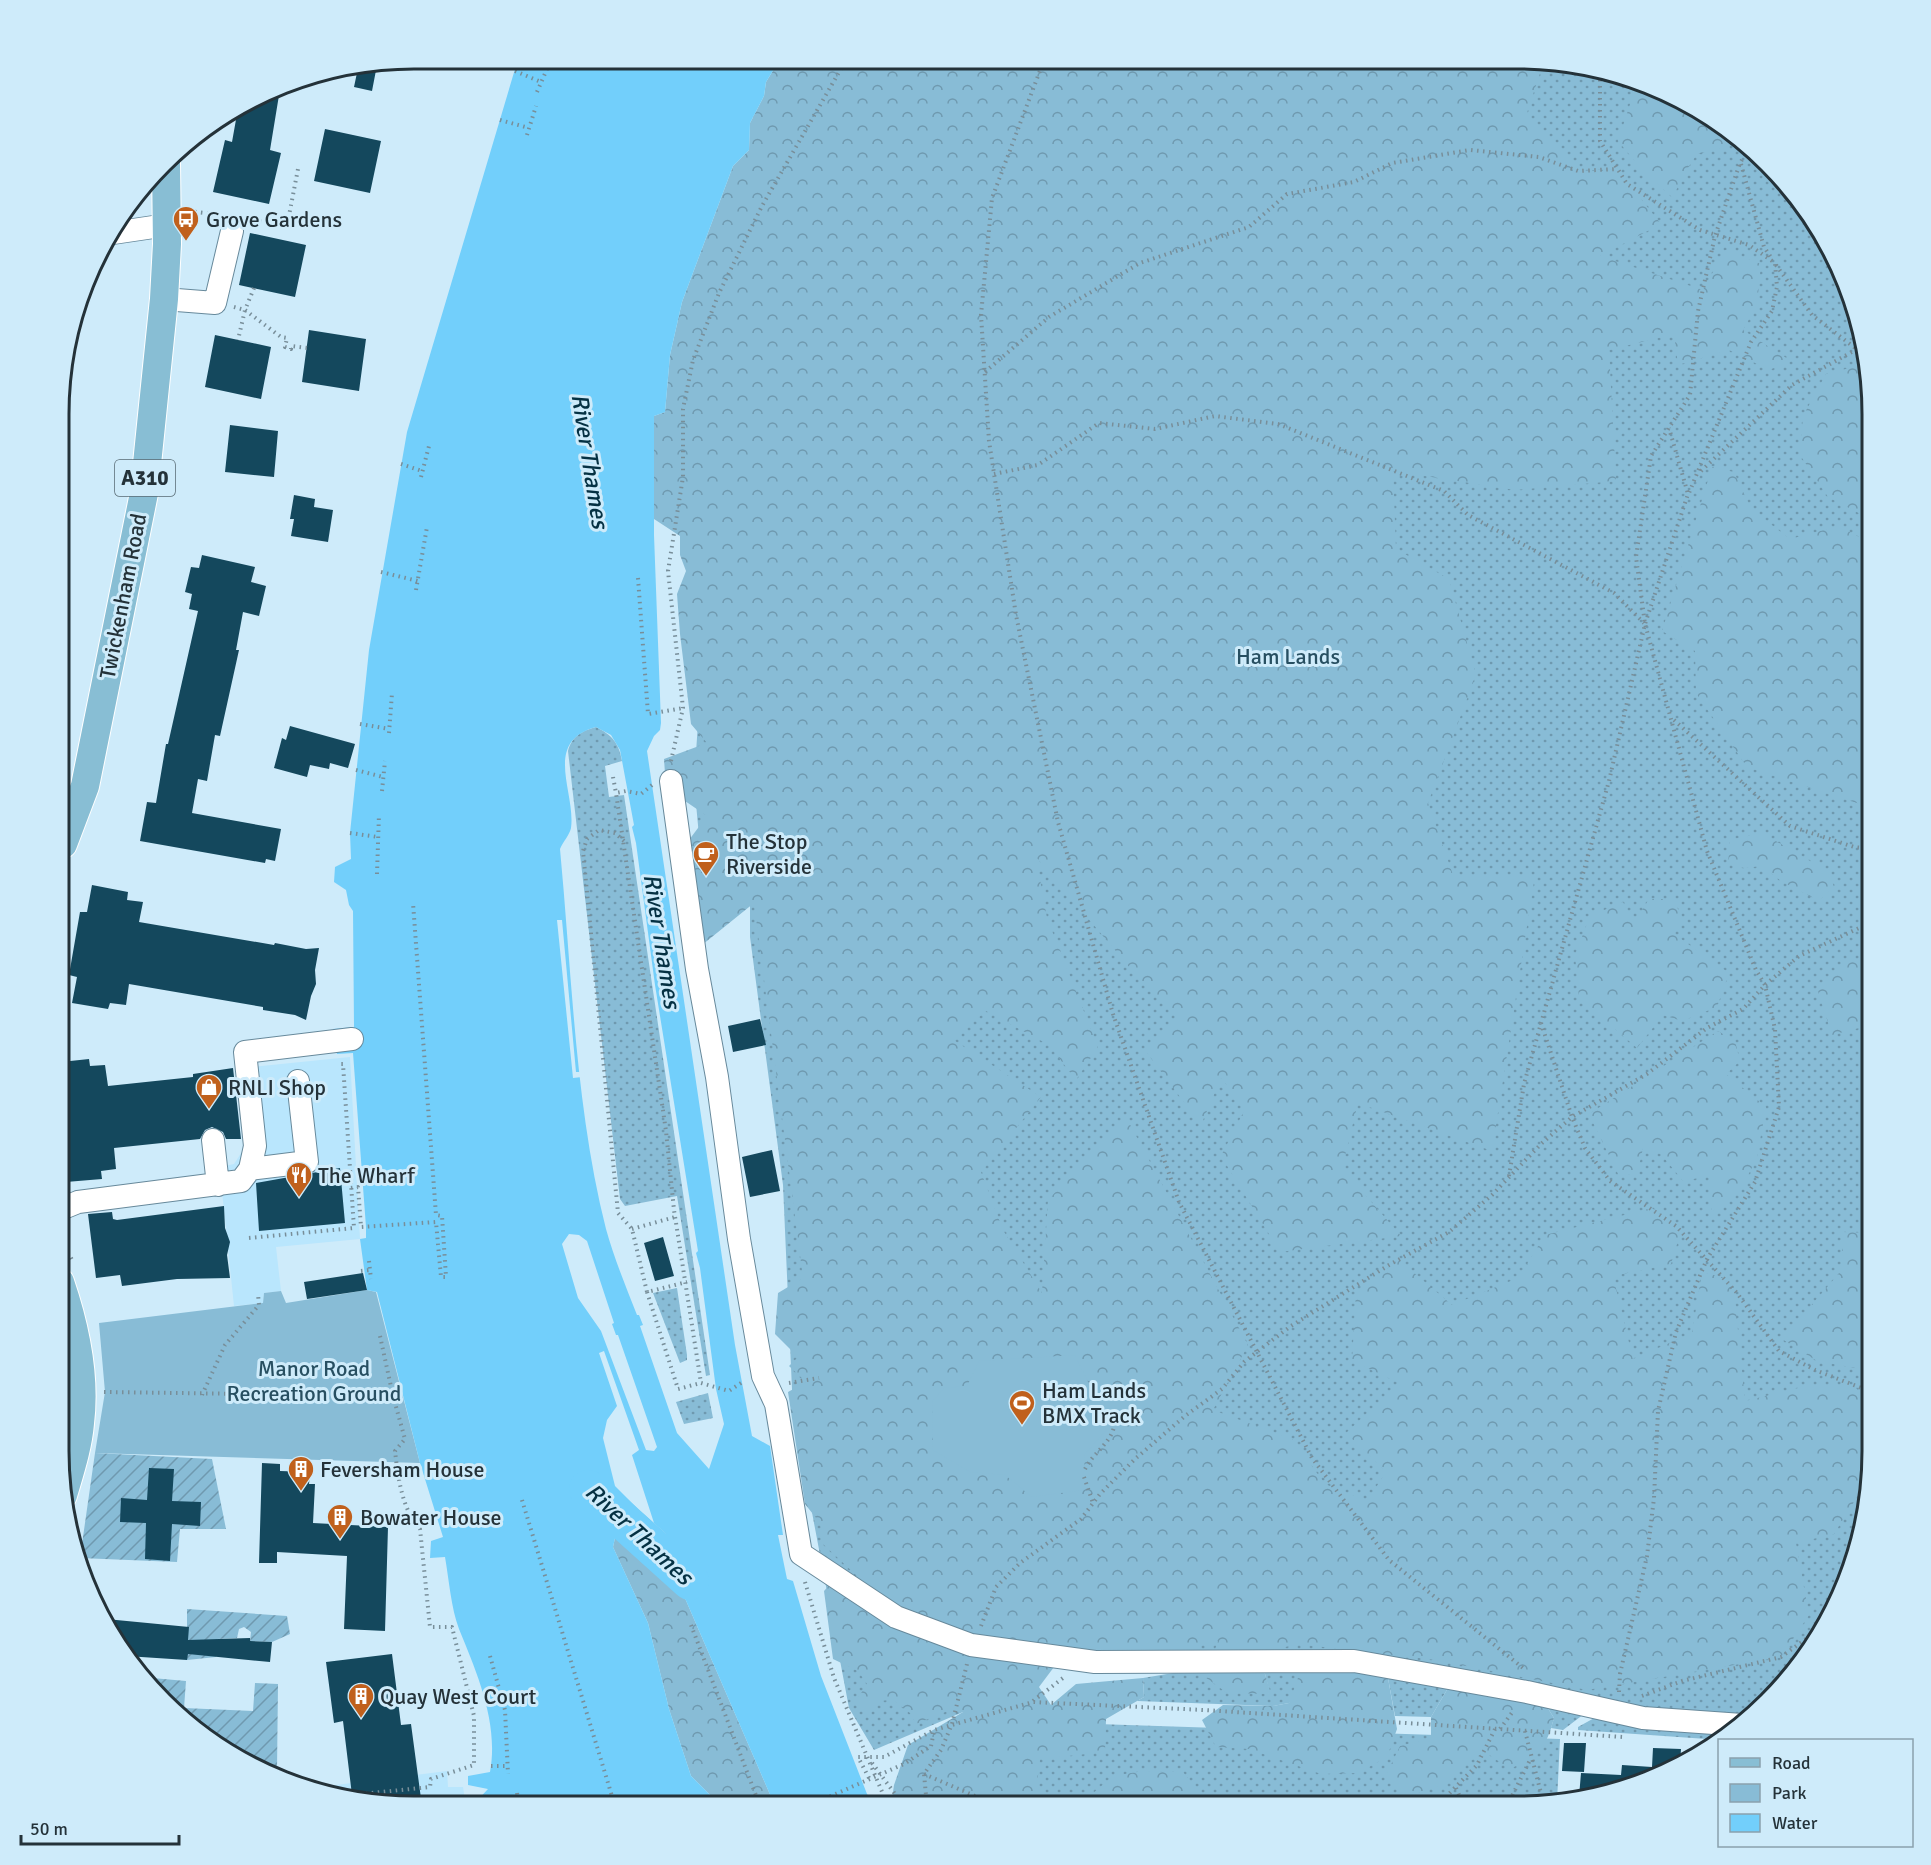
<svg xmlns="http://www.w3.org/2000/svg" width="1931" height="1865" font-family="Signika,sans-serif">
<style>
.built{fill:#b9e6fd}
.grass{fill:url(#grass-dots)}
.forest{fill:url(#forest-crowns)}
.park{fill:#88bcd6}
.garden{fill:url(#garden-furrows)}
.water{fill:#72cffb;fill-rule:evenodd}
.pier{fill:#ceebfa}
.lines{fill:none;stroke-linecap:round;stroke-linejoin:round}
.river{stroke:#72cffb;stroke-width:38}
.building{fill:#14485d}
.minor-casing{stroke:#67899b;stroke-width:24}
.major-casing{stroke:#fff;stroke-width:30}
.path{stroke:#788e99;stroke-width:4;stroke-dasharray:1.5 4.5;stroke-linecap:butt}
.minor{stroke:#fff;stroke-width:22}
.major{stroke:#88bed4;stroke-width:28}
.path-bridge{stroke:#788e99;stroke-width:4;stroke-dasharray:1.5 4.5;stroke-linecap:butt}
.labels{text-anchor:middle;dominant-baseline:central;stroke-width:6;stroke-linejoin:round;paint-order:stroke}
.shield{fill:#ceebfa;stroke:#576a73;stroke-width:1.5}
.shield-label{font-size:21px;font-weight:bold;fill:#243239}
.poi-label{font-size:22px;fill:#243239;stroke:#ceebfa;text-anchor:start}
.street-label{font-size:22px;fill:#243239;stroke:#ceebfa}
.park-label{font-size:22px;fill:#274f61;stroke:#ceebfa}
.water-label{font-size:24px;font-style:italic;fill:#053143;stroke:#ceebfa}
.rim{fill:none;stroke:#243239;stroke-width:3}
</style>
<defs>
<pattern id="grass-dots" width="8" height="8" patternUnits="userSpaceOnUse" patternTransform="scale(1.5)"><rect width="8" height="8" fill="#88bcd6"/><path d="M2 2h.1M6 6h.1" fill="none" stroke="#6f99af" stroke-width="1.8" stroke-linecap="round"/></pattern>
<pattern id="forest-crowns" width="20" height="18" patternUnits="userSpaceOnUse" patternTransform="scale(1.5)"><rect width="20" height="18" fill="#88bcd6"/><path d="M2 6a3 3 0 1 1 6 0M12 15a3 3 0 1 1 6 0" fill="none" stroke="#6f99af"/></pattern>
<pattern id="garden-furrows" width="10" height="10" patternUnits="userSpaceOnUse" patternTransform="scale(1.5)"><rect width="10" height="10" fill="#88bcd6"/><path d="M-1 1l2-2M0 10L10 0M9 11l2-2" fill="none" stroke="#6f99af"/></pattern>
</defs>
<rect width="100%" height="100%" fill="#ceebfa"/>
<path class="built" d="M 350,1057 L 360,1239 L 276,1247 L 281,1291 L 264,1293 L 263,1303 L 234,1306 L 220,1172 L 220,1167 L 234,1164 L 247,1144 L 241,1068 Z
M 447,1771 L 448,1787 L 463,1787 L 466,1806 L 391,1806 L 320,1787 Z"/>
<path class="grass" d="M 912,60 L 1563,62 L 1694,106 L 1799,197 L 1846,279 L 1872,391 L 1872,1474 L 1836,1608 L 1799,1668 L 1751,1715 L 1641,1708 L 1360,1658 L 1059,1654 L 963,1712 L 874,1750 L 849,1708 L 793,1412 L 783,1185 L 750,937 L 750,888 L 704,890 L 694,782 L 708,576 Z
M 596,727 C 612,735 619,743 622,761 L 605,766 L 609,797 L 624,795 L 710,1375 L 706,1376 L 677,1196 L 625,1206 L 620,1199 L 568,751 C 572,736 582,731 596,727 Z
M 677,1288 L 687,1355 L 687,1360 L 680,1363 L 653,1293 Z
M 708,1393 L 713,1418 L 684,1424 L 676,1402 Z
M 1263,1666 L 1333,1667 L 1289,1703 L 1273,1706 L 1137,1701 L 1144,1697 L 1143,1678 L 1209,1667 L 1270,1694 Z
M 1388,1678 L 1448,1688 L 1431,1717 L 1395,1716 Z
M 1544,1702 L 1584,1714 L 1563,1730 L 1551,1728 L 1554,1718 Z
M 1596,1717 L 1734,1732 L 1721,1740 L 1578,1730 L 1578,1727 Z
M 1036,1722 L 1560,1739 L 1557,1802 L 1540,1806 L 1004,1806 Z"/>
<path class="forest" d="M 780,59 L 1544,61 L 1526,116 L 1578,171 L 1617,169 L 1661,224 L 1600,256 L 1703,290 L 1725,250 L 1761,264 L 1757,305 L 1743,330 L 1791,361 L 1769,370 L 1729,350 L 1678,365 L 1674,334 L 1609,350 L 1616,481 L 1515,490 L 1393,471 L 1396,549 L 1449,579 L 1476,675 L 1428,803 L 1453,875 L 1535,875 L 1492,1151 L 1358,1103 L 1342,1168 L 1401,1236 L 1280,1252 L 1221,1156 L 1246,1107 L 1221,1078 L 1201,1125 L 1144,1049 L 1177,1016 L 1142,982 L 1036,857 L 1047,918 L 1098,1047 L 1076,1080 L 1049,1045 L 986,1011 L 952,1039 L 1041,1097 L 981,1172 L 1003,1230 L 1042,1293 L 1048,1200 L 1126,1117 L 1248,1345 L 1213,1410 L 1292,1439 L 1325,1484 L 1367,1501 L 1386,1472 L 1346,1433 L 1399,1383 L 1352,1361 L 1356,1292 L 1399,1260 L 1452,1305 L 1518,1278 L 1545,1235 L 1652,1208 L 1681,1231 L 1671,1264 L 1613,1276 L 1633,1359 L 1692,1333 L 1702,1272 L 1733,1280 L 1745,1401 L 1802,1387 L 1855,1387 L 1872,1404 L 1872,1473 L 1834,1534 L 1796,1543 L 1809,1615 L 1781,1657 L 1587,1690 L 1436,1660 L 1297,1644 L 1259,1654 L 1271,1694 L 1227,1693 L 1205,1677 L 1218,1641 L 1196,1647 L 1157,1672 L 1066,1651 L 1039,1687 L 1051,1705 L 1076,1684 L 1143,1678 L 1144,1697 L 1106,1719 L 1105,1752 L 1040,1759 L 1037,1784 L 1046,1803 L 1085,1800 L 1113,1776 L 1143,1771 L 1183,1772 L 1201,1794 L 1194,1806 L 891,1806 L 894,1785 L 908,1745 L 963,1712 L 955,1708 L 916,1724 L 910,1713 L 893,1700 L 876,1701 L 866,1712 L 856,1701 L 867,1684 L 858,1671 L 833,1659 L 824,1591 L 835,1579 L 874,1592 L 824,1545 L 820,1523 L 805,1504 L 788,1392 L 806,1382 L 789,1366 L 798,1357 L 775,1334 L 778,1293 L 803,1278 L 754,903 L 702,945 L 683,848 L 707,816 L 666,788 L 664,759 L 707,743 L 691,724 L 680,634 L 677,594 L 686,571 L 680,555 L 680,536 L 654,519 L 654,416 L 665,412 L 670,355 L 682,302 L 733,166 L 749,150 L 750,123 L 764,96 L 766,82 Z
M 1636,86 L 1694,106 L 1734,140 L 1727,147 L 1697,154 L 1682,177 L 1673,198 L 1643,171 L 1618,141 Z
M 1779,180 L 1799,197 L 1824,241 L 1803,225 Z
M 1865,364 L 1872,391 L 1872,520 L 1828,497 L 1800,455 L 1803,416 L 1826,374 Z
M 1712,467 L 1734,472 L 1751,509 L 1790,539 L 1839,526 L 1872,544 L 1872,808 L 1747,767 L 1696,693 L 1695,651 L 1662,631 Z
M 1762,833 L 1829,872 L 1834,887 L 1819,901 L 1781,881 L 1762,866 L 1744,868 L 1728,864 L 1730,840 Z
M 1649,899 L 1673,899 L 1683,919 L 1674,934 L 1729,973 L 1717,1007 L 1682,1021 L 1663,1015 L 1637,1048 L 1579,998 L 1575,955 L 1590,916 L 1623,902 L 1634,923 Z
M 1853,957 C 1874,989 1876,990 1863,1027 L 1832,1035 L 1817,988 Z
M 1718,1031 L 1735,1041 L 1740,1061 L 1726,1074 L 1766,1107 L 1757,1157 L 1742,1188 L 1712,1212 L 1709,1176 L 1683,1181 L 1661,1154 L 1643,1148 L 1637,1175 L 1618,1174 L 1589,1114 Z
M 1843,1232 L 1872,1233 L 1867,1274 L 1872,1276 L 1872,1371 L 1817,1361 L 1782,1339 L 1841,1271 Z
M 639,1510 L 666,1534 L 645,1556 L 681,1589 L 775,1806 L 721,1806 L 691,1776 L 669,1709 L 648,1623 L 613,1547 L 615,1538 Z
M 1333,1667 L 1388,1678 L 1397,1729 L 1387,1757 L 1358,1773 L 1321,1774 L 1249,1749 L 1216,1747 L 1202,1720 L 1223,1705 L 1273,1706 L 1289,1703 L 1299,1675 Z
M 1448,1688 L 1544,1702 L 1554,1718 C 1545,1751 1539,1754 1510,1769 L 1485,1752 L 1468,1762 L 1447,1784 L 1408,1796 L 1385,1777 L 1400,1746 L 1431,1738 L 1431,1717 Z"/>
<path class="park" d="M 367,1290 L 376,1292 L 420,1463 L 95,1453 L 105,1392 L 99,1323 L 263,1303 L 264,1293 L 281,1291 L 286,1303 Z
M 1075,1355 L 1090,1386 L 1130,1394 L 1123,1423 L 1115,1420 L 1085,1454 L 1083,1490 L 1032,1497 L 1005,1475 L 970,1472 L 933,1450 L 932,1402 L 944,1388 L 967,1386 L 979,1361 Z"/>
<path class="garden" d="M 95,1453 L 212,1459 L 226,1529 L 180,1529 L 177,1562 L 80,1558 Z
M 187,1609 L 287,1616 L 290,1634 L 272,1642 L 250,1641 L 251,1632 L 244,1627 L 239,1629 L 237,1638 L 217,1639 L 216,1657 L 187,1660 Z
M 141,1677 L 186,1681 L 184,1708 L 253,1711 L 255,1683 L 278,1684 L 277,1770 L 257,1770 L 197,1733 Z"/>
<path class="water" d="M 518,59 L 780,59 L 766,82 L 764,96 L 750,123 L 749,150 L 733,166 L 682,302 L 670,355 L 665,412 L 654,416 L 654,535 L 661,723 L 660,730 L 654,736 L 647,751 L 735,1345 L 752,1436 L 770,1446 L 783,1535 L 778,1535 L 787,1579 L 793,1581 L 821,1676 L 867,1794 L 876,1806 L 775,1806 L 681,1589 L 645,1556 L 666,1534 L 654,1523 L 632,1455 L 639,1450 L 604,1351 L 599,1353 L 617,1406 L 607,1420 L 603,1438 L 615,1486 L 639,1510 L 615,1538 L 613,1547 L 648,1623 L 669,1709 L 691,1776 L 721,1806 L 472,1806 L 488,1789 L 468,1785 L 468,1776 L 490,1772 C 499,1723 477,1673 459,1629 C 451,1608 449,1580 445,1557 L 430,1558 L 431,1541 L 443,1537 L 420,1463 L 377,1292 L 367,1290 L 360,1239 L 366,1238 L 366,1227 L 353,1053 L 337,1054 L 333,1029 L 354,1027 L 353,911 L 349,905 L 346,890 L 334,882 L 335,867 L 351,859 L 350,833 L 369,650 L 407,432 ZM 596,727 L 611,735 L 620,750 L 634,825 L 632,827 L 636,843 L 655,985 L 698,1251 L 696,1253 L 700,1268 L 716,1389 L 724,1424 L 709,1469 L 677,1433 L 640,1326 L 643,1325 L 639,1315 L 637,1315 C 626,1287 614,1258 606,1229 C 575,1106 572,975 560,849 C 563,842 570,834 571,828 C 576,792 542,742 596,727 ZM 569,1234 L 579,1235 L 587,1241 L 614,1323 L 612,1324 L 616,1335 L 618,1335 L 657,1447 L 654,1451 L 646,1450 L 601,1331 L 578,1298 L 562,1244 Z"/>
<path class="pier" d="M 557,920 L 562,920 L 576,1072 L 584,1072 L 585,1077 L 582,1077 L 573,1078 Z"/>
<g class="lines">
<path class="river" d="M 588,1489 L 690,1581"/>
</g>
<path class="building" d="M 377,65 L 372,91 L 354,87 L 358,68 Z
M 280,89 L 270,150 L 281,153 L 269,204 L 213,192 L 225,140 L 232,142 L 237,114 Z
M 325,129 L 381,141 L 370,193 L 314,181 Z
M 250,233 L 306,245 L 295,297 L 239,285 Z
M 309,330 L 366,339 L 359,391 L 302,382 Z
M 215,335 L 271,347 L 261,399 L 205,387 Z
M 230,425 L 278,431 L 274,477 L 225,472 Z
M 294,495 L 315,499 L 314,507 L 333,510 L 328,542 L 291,536 L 294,519 L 290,519 Z
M 202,555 L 255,567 L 251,582 L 266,586 L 259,616 L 243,612 L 236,650 L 239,650 L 220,736 L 215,735 L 207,781 L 198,779 L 192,813 L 281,829 L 275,861 L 266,859 L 265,863 L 140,841 L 147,802 L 156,803 L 166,744 L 168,744 L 198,611 L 189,609 L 192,594 L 185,592 L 191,567 L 199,568 Z
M 290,726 L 355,744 L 348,768 L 330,763 L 329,769 L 310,765 L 307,777 L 274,768 L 282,738 L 286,740 Z
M 92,885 L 128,892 L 127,900 L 143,902 L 139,922 L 274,945 L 275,943 L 306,949 L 319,948 L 315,970 L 316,984 L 311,996 L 306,1020 L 295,1015 L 263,1010 L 263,1007 L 129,984 L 126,1005 L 110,1003 L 108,1009 L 72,1003 L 77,977 L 69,975 L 80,912 L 87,912 Z
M 760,1019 L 766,1045 L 733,1052 L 728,1026 Z
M 89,1059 L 90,1066 L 105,1065 L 108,1086 L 193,1077 L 193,1074 L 233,1068 L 241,1139 L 226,1139 L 223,1132 L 212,1127 L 205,1130 L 200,1139 L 114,1148 L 116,1169 L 101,1171 L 102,1179 L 66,1182 L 63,1155 L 61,1155 L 61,1062 Z
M 772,1150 L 780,1191 L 750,1197 L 742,1157 Z
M 340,1168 L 345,1223 L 259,1231 L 256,1183 Z
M 224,1206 L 225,1228 L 230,1242 L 227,1255 L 230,1278 L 177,1279 L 122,1286 L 120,1275 L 96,1278 L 88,1214 L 112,1212 L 113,1219 L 117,1220 Z
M 663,1237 L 674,1276 L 655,1281 L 644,1243 Z
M 363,1273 L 367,1290 L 307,1299 L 304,1282 Z
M 262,1463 L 280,1464 L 280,1471 L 310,1472 L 309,1484 L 315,1484 L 313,1523 L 388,1527 L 385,1631 L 344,1629 L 347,1556 L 277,1552 L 277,1563 L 259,1563 Z
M 149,1468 L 174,1469 L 172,1501 L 201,1502 L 200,1526 L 172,1524 L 170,1561 L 145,1559 L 146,1523 L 120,1522 L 121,1498 L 147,1500 Z
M 106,1619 L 189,1627 L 188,1640 L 250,1638 L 250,1641 L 272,1642 L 270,1662 L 188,1654 L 187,1660 L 126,1656 Z
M 392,1654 L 401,1725 L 411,1724 L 422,1806 L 391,1806 L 352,1795 L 343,1721 L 334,1723 L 326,1662 Z
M 1564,1743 L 1586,1743 L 1584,1772 L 1562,1771 Z
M 1653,1748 L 1681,1749 L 1680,1764 L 1652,1780 L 1579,1797 L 1581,1773 L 1621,1775 L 1622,1765 L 1652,1767 Z"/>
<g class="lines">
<g class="minor-casing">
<path id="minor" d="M 112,230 L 113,233 L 167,225
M 164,299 L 215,303 L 232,231
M 671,781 L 697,969 L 717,1077 L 739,1239 L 763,1376 L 776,1404 L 801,1554 L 896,1617 L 971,1645 L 1095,1662 L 1354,1661 L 1527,1692 L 1643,1718 L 1742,1725
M 213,1140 L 218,1185
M 250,1169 L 255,1146 L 245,1052 L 352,1039
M 61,1209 L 78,1202 L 241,1181 L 250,1169 L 307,1162 L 298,1081"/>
</g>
<g class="major-casing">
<path id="major" d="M 63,844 L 85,786 L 144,493 L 164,299 L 167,244 L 166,163
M 60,1282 C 75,1326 86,1375 80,1423 C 78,1447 70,1471 63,1495"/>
</g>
<path class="path" d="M 1044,60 L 992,198 L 981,315 L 989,441 L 1016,615 L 1058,822 L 1113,1014 L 1179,1202 L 1312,1458 L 1389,1560 L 1523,1668
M 515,71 L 541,82
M 1600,74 L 1600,141 L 1627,184 L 1700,230 L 1749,245 L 1775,263 L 1777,287 L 1772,311 L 1751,342 L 1689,493
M 537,92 L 547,69
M 500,120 L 529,128
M 527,135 L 536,106
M 1741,164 L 1764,247 L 1772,259
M 189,211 L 220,215
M 248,219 L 287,226 L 298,169
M 1776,265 L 1812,315 L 1863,354
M 254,288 L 245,310 L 281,337 L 287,338 L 285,347 L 291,349 L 291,346 L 307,348
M 234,307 L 245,310 L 238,340
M 985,372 L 1049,317 L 1140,263 L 1249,227 L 1287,194 L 1354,182 L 1392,163 L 1470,150 L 1539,157 L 1578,171 L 1617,169
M 401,464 L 422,471
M 1701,471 L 1792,385 L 1861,347
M 994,474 L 1038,465 L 1099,423 L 1155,429 L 1215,416 L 1278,424 L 1444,491 L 1468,515 L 1614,593 L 1644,623
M 421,477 L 429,446
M 381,572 L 418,581
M 638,578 L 648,714 L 683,708
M 416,590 L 427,527
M 1674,720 L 1790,826 L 1854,847 L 1872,849
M 360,724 L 389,729
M 389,733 L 392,693
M 671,761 L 683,708 L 668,571 L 683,477 L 683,409 L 693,360 L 719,293 L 762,206 L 846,60
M 356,770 L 383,777
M 613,777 L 616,793
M 652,785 L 641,794 L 626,791 L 616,793 L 666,1131 L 674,1210 L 701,1383 L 729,1391 L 744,1381
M 382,791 L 385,761
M 350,833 L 378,837
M 624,841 L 615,833 L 599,830 L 587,839 L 583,851 L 618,1213 L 632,1229 L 647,1292 L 687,1282
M 377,874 L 379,814
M 1541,1023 L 1572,1117 L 1585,1148 L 1610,1181 L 1676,1226 L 1737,1293 L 1779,1351 L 1815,1370 L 1872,1392
M 1509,1176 L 1524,1084 L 1609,781 L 1645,624 L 1688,494 L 1669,428
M 351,1188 L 358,1187 L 361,1227 L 436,1222 L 441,1277 L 446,1277 L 442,1216 L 436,1215 L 413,903
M 632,1229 L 675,1217
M 249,1238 L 354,1228 L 343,1064 L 340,1064
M 60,1255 L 70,1256 L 72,1260
M 369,1261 L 371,1279
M 361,1271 L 370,1270
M 647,1292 L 678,1389 L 701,1383
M 380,1336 L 393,1396
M 789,1383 L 819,1378
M 104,1392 L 393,1396 L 405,1439 L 395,1451 C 398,1477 402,1510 420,1529 L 430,1627 L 452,1627 L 474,1716 L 474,1765 L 431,1779 L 430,1787 L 352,1795
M 202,1395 L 225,1345 L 259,1305 L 258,1294
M 1085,1469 C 1095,1450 1114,1442 1115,1420
M 1084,1477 L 1093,1503
M 522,1500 L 615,1806
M 71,1531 L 75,1514
M 805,1582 L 834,1678 L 888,1806
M 1824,1615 L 1850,1556
M 691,1625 L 760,1806
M 981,1626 L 996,1587 L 1020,1563 L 1081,1519 L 1100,1494 L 1135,1459 L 1185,1416 L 1222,1389 L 1244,1362 L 1258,1351 L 1291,1326 L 1389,1265 L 1449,1232 L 1492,1195 L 1541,1144 L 1572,1117 L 1647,1074 L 1707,1028 L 1743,1009 L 1765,985 L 1799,956 L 1872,922
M 490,1656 L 505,1710 L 508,1774
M 1619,1692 L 1620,1674 L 1647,1556 L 1654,1498 L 1658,1411 L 1676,1332 L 1707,1259 L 1755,1182 L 1779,1107 L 1775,1029 L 1765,985 L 1756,970 L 1707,851 L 1645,624 L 1636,557 L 1651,456 L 1690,395 L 1698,311 L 1715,236 L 1740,163 L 1747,152
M 1642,1696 L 1682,1681 L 1781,1657 L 1810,1636 L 1824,1615 L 1833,1613
M 1033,1701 L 1063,1678
M 1500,1729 L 1514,1710
M 1525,1731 L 1544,1805
M 931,1746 L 934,1731
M 872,1763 L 904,1806
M 491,1766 L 507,1766
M 924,1774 L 998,1806
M 869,1778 L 858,1757 L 884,1757 L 934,1730 L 1033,1702 L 1204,1710 L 1623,1737
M 1456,1788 L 1464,1806
M 517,1793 L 519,1806
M 927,1806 L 924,1774 L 941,1750 L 952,1724 L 967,1664
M 1437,1806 L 1477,1765 L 1495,1729
M 1507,1806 L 1531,1758"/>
<use href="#minor" class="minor"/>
<use href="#major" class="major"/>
<path class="path-bridge" d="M 808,1806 L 904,1764 L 931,1746"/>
</g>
<defs>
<g id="bus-pin" transform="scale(1.35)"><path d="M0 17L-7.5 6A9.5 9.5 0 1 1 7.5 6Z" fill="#c0601c" stroke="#ceebfa"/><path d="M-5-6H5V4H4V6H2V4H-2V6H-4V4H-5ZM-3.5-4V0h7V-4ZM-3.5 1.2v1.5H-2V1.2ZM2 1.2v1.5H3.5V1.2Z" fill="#fff"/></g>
<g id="cafe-pin" transform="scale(1.35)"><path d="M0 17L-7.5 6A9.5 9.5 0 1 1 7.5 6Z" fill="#c0601c" stroke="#ceebfa"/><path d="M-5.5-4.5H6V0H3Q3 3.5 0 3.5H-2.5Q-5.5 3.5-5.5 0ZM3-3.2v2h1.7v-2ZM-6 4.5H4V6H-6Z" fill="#fff"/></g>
<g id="shop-pin" transform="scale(1.35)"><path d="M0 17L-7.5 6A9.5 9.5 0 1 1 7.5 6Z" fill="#c0601c" stroke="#ceebfa"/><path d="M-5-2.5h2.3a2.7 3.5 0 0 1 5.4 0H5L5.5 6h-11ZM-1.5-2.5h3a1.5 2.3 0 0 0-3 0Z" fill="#fff"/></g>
<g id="restaurant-pin" transform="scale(1.35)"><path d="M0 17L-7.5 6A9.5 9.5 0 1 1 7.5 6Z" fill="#c0601c" stroke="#ceebfa"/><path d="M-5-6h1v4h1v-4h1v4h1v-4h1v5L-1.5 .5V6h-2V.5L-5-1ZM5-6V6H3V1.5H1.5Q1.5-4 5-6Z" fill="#fff"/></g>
<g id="stadium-pin" transform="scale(1.35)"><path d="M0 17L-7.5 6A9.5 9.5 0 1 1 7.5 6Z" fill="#c0601c" stroke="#ceebfa"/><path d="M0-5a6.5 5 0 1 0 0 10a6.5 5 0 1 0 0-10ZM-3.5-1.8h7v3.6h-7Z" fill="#fff"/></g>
<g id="building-pin" transform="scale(1.35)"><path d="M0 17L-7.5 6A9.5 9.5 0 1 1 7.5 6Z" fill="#c0601c" stroke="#ceebfa"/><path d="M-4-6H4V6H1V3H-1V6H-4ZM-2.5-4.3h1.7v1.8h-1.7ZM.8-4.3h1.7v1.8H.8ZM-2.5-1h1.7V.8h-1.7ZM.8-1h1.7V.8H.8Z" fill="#fff"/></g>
</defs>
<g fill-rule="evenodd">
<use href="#bus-pin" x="186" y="219"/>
<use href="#cafe-pin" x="706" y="854"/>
<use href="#shop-pin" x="209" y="1087"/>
<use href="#restaurant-pin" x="299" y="1175"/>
<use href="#stadium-pin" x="1022" y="1403"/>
<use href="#building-pin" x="301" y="1469"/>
<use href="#building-pin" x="340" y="1517"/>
<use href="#building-pin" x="361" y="1696"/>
</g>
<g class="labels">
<rect class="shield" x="115" y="460" width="60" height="36" rx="4.5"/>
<g class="shield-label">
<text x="145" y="478">A310</text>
</g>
<g class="poi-label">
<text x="206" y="219">Grove Gardens</text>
<text x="726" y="841">The Stop<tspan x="726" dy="25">Riverside</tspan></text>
<text x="228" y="1087">RNLI Shop</text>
<text x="318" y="1175">The Wharf</text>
<text x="1042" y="1390">Ham Lands<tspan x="1042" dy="25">BMX Track</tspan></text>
<text x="320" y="1469">Feversham House</text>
<text x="360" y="1517">Bowater House</text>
<text x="380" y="1696">Quay West Court</text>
</g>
<g class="street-label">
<text transform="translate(123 596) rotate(-79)">Twickenham Road</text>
</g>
<g class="park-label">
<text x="1288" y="656">Ham Lands</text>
<text x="314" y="1368">Manor Road<tspan x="314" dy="25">Recreation Ground</tspan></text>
</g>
<g class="water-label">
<text transform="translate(590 461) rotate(81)">River Thames</text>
<text transform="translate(662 941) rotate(81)">River Thames</text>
<text transform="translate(639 1534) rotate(43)">River Thames</text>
</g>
</g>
<path d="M0 0H1931V1865H0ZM414 69H1517A345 345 0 0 1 1862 414V1451A345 345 0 0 1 1517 1796H414A345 345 0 0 1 69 1451V414A345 345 0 0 1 414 69Z" fill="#ceebfa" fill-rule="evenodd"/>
<path class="rim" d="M414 69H1517A345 345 0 0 1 1862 414V1451A345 345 0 0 1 1517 1796H414A345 345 0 0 1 69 1451V414A345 345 0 0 1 414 69Z"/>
<rect x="1718" y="1739" width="195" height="108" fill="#ceebfa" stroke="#8aa1ad" stroke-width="1.5"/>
<rect x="1730" y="1758" width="30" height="9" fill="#88bed4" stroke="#8aa1ad" stroke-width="1.5"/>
<text x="1772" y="1769" font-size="18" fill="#243239">Road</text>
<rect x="1730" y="1784" width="30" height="18" fill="#88bcd6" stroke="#8aa1ad" stroke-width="1.5"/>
<text x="1772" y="1799" font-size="18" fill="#243239">Park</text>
<rect x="1730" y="1814" width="30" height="18" fill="#72cffb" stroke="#8aa1ad" stroke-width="1.5"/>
<text x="1772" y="1829" font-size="18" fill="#243239">Water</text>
<path d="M21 1835v9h158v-9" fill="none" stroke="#243239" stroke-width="3"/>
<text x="30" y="1835" font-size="18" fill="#243239" stroke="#ceebfa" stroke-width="4.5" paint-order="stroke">50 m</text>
</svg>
